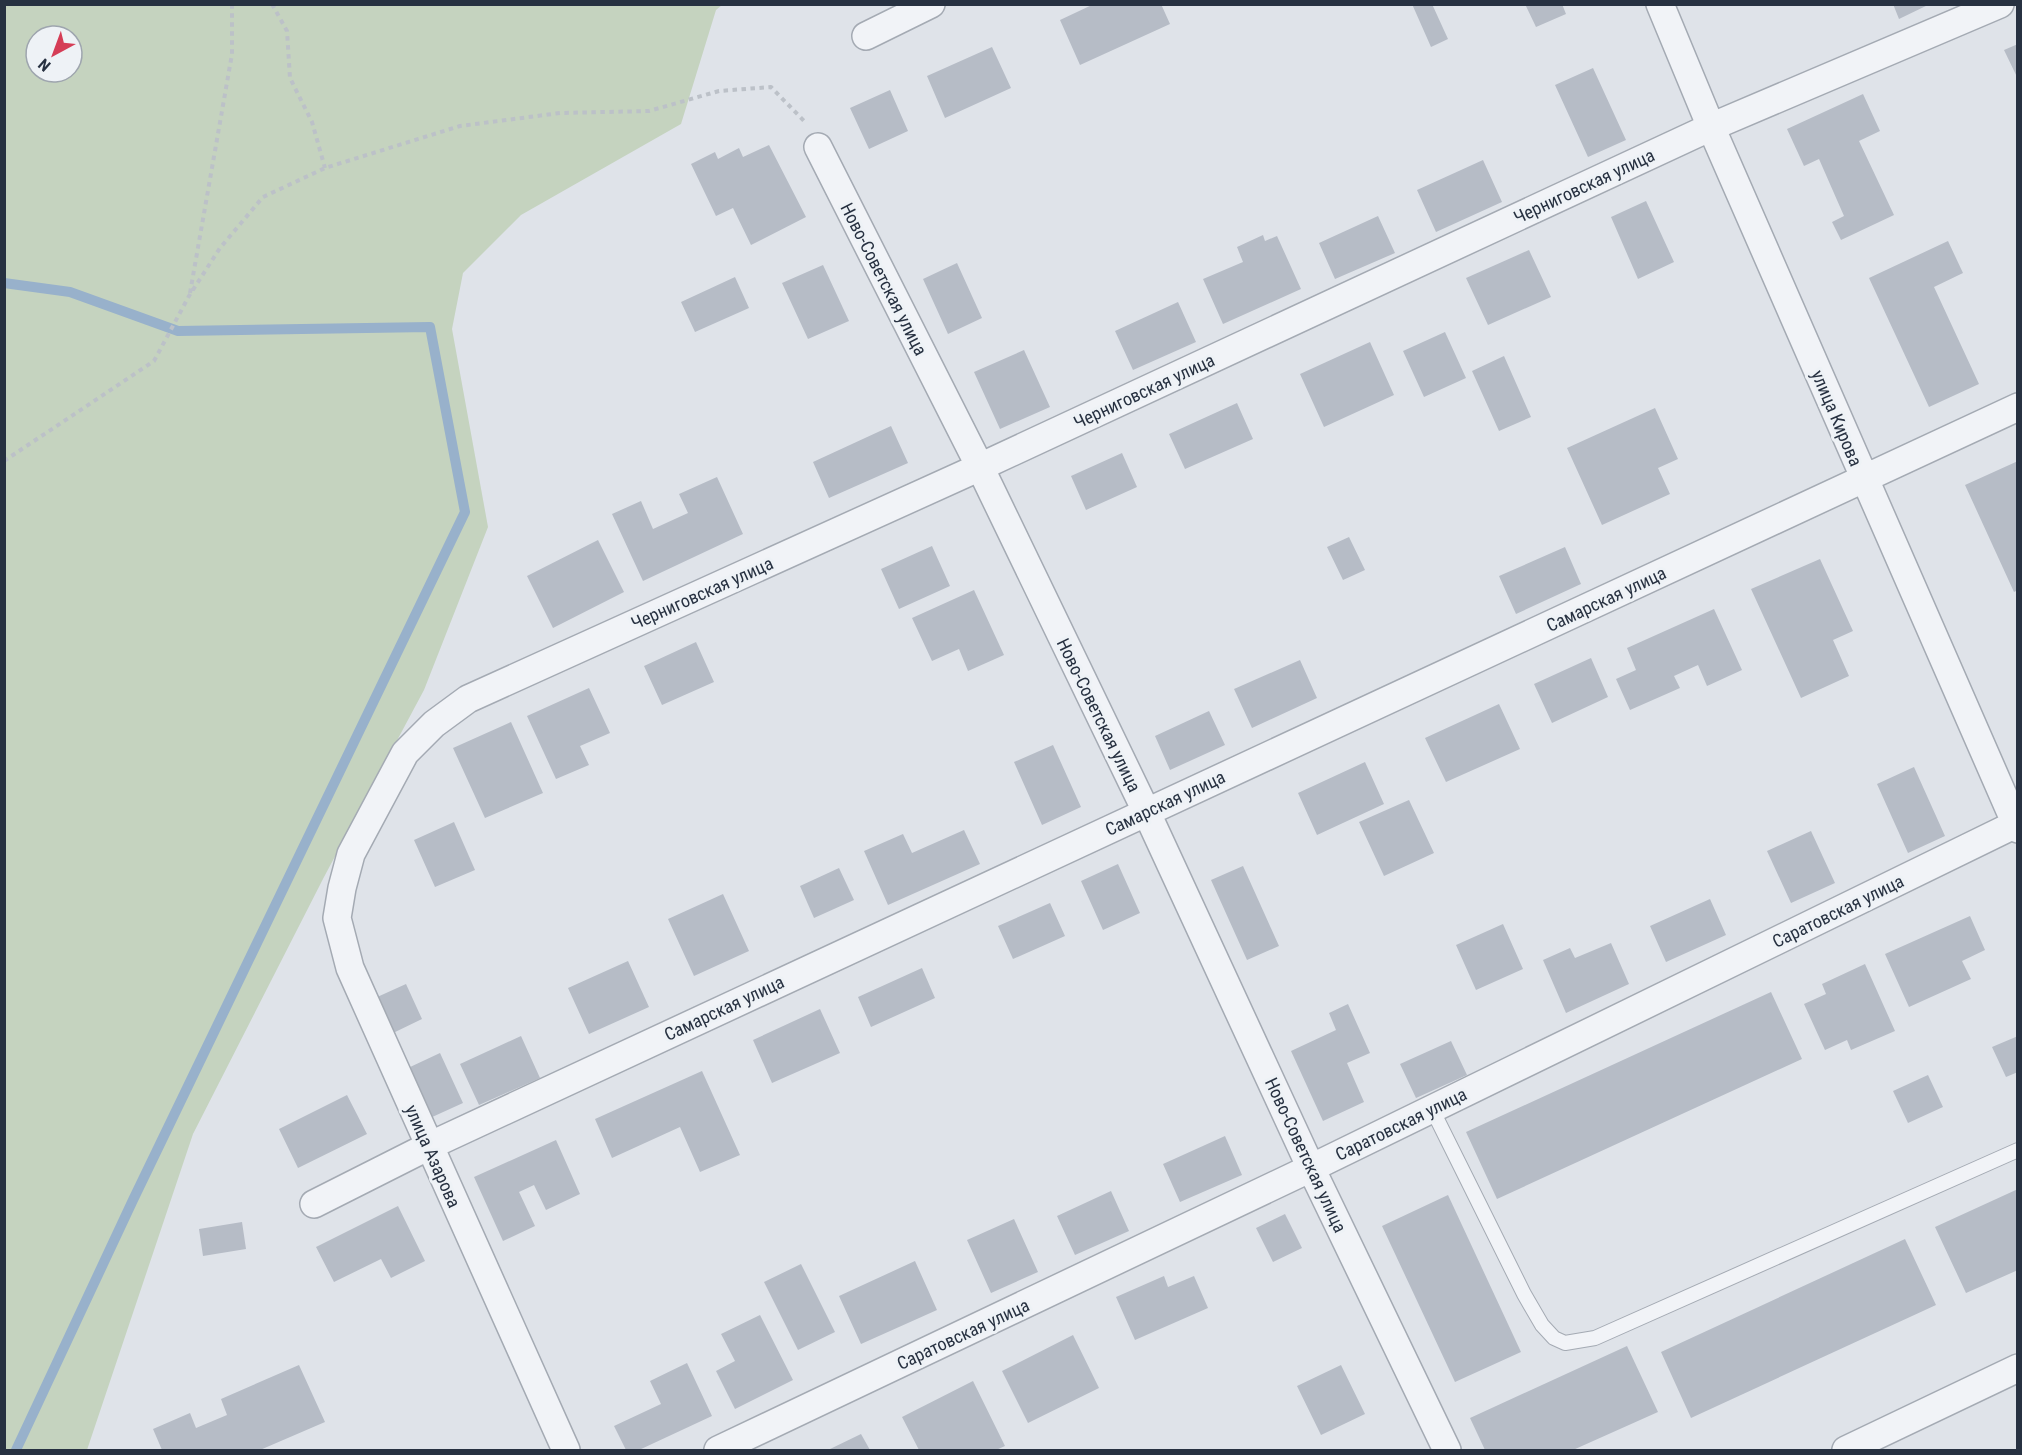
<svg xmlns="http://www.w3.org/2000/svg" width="2022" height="1455" font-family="'Roboto Condensed',sans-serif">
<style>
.green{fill:#c5d3bf;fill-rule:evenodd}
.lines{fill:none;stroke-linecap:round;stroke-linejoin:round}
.stream{stroke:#98b1cb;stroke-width:10}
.building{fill:#b6bcc6}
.service-casing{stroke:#a4aab3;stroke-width:16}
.minor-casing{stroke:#a4aab3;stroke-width:30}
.path{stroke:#bcc1c8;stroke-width:4;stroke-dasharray:4.5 4.5;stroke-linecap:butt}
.service{stroke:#f1f3f7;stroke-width:14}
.minor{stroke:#f1f3f7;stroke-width:27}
.labels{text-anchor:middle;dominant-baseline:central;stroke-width:6;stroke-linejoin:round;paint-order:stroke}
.street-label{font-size:18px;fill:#273141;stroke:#eef2f6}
</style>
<rect width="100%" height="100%" fill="#dfe3e9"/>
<path class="green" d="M 5,5 L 722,5 L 716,10 L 681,124 L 521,215 L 463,273 L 452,329 L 488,527 L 424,690 L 324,877 L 193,1134 L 87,1450 L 5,1450 ZM 36,36 L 72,36 L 72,72 L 36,72 Z"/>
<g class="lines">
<path class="stream" d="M 4,283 L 70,292 L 178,331 L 430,327 L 465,512 L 133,1200 L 16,1450"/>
</g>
<path class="building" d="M 1094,4 L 1161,4 L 1170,24 L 1080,65 L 1060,20 Z
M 1412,4 L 1432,4 L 1448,39 L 1431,47 Z
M 1525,4 L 1562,4 L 1566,14 L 1536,27 Z
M 1893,4 L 1930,4 L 1899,19 Z
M 2018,44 L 2018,79 L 2004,50 Z
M 992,47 L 1011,88 L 945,118 L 927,76 Z
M 1593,68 L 1626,140 L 1588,157 L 1555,85 Z
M 890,90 L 908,131 L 869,149 L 850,108 Z
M 1863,94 L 1880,131 L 1859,141 L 1894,215 L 1841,240 L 1832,222 L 1844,216 L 1819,159 L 1804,166 L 1787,129 Z
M 769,145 L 806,217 L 751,245 L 733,208 L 716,216 L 691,164 L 715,152 L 718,159 L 739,148 L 743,157 Z
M 1483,160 L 1502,202 L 1436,232 L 1417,190 Z
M 1646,201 L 1674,262 L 1638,279 L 1611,217 Z
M 1378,216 L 1395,253 L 1335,279 L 1319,243 Z
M 1263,235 L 1265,241 L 1277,236 L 1301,289 L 1223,324 L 1203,279 L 1243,262 L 1237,247 Z
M 1948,241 L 1963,273 L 1934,287 L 1979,384 L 1929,407 L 1869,278 Z
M 1529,250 L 1551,297 L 1488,325 L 1466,278 Z
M 957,263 L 982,318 L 948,334 L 923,279 Z
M 823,265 L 849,321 L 808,339 L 782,283 Z
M 735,277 L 749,308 L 695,332 L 681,302 Z
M 1178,302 L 1196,342 L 1133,370 L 1115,331 Z
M 1445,332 L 1466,378 L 1424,397 L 1403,351 Z
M 1370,342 L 1394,395 L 1324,427 L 1300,374 Z
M 1024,350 L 1050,407 L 1000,429 L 974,372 Z
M 1504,356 L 1531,417 L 1499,431 L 1472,371 Z
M 1237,403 L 1253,439 L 1185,469 L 1169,434 Z
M 1655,408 L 1678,459 L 1658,468 L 1670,494 L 1602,525 L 1567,448 Z
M 891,426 L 908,463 L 829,498 L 813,462 Z
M 1122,453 L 1137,487 L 1086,510 L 1071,476 Z
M 2018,461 L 2018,590 L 2014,592 L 1965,485 Z
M 717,477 L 743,534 L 643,581 L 612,514 L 641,501 L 653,529 L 688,513 L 679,494 Z
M 1349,537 L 1365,570 L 1343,580 L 1327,547 Z
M 598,540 L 624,592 L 553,628 L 527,576 Z
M 932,546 L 950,586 L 899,609 L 881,569 Z
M 1565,547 L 1581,584 L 1516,614 L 1499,576 Z
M 1820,559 L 1853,631 L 1833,640 L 1849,676 L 1801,698 L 1751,589 Z
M 974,590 L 1004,655 L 968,671 L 959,649 L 932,661 L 912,618 Z
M 1714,609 L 1742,670 L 1707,686 L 1698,665 L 1674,676 L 1680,688 L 1630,710 L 1616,679 L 1636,670 L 1627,648 Z
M 696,642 L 714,682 L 662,705 L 644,666 Z
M 1591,658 L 1608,697 L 1552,723 L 1534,684 Z
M 1300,660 L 1317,698 L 1252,728 L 1234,689 Z
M 589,688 L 610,733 L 580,746 L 589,765 L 556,779 L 527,716 Z
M 1499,704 L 1520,749 L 1446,782 L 1425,738 Z
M 1209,711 L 1225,745 L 1170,770 L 1155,736 Z
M 511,722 L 543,793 L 485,818 L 453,748 Z
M 1053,745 L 1081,807 L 1042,825 L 1014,762 Z
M 1365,762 L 1384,804 L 1317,835 L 1298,793 Z
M 1914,767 L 1945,836 L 1908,853 L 1877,784 Z
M 1409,800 L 1434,853 L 1384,876 L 1359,822 Z
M 454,822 L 475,870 L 435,887 L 414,840 Z
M 964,830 L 980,864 L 888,905 L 864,851 L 903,834 L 912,853 Z
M 1811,831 L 1835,883 L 1791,903 L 1767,851 Z
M 1118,864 L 1140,913 L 1103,930 L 1081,881 Z
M 1243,866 L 1279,946 L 1247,960 L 1211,880 Z
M 839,868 L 854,900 L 814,918 L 800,886 Z
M 723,894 L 749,951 L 694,976 L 668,919 Z
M 1710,899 L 1726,935 L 1666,962 L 1650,926 Z
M 1050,903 L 1065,936 L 1013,959 L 998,926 Z
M 1970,916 L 1985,950 L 1962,961 L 1971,979 L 1909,1007 L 1885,954 Z
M 1503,924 L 1523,969 L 1476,990 L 1456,945 Z
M 1611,943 L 1629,984 L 1566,1013 L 1543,960 L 1570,948 L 1575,958 Z
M 628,961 L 649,1007 L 589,1034 L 568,988 Z
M 1865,964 L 1895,1031 L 1851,1050 L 1847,1040 L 1825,1050 L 1804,1004 L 1826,994 L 1822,984 Z
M 922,968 L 935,998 L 871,1027 L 858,997 Z
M 406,984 L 422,1019 L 391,1034 L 375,998 Z
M 1771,992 L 1802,1059 L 1497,1199 L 1466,1132 Z
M 1348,1004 L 1370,1053 L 1347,1063 L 1364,1102 L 1323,1121 L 1291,1051 L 1336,1030 L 1329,1013 Z
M 820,1009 L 840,1053 L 772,1083 L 753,1040 Z
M 521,1036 L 540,1078 L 479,1105 L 460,1064 Z
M 2018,1036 L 2018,1072 L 2006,1077 L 1992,1047 Z
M 1451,1041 L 1467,1075 L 1416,1098 L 1400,1064 Z
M 440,1053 L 463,1103 L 430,1118 L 408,1068 Z
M 702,1071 L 740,1155 L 700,1172 L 680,1127 L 612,1158 L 595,1119 Z
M 1928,1075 L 1943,1107 L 1908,1123 L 1893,1091 Z
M 347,1095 L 367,1134 L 298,1168 L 279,1129 Z
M 1225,1136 L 1242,1175 L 1180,1202 L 1163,1164 Z
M 556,1140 L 580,1194 L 546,1210 L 534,1185 L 519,1192 L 535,1226 L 503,1241 L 474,1177 Z
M 2018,1189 L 2018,1270 L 1966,1293 L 1935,1227 Z
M 1111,1191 L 1129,1231 L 1075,1255 L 1057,1216 Z
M 1448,1195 L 1521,1352 L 1455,1382 L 1382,1226 Z
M 398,1206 L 425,1261 L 391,1278 L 381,1259 L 334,1282 L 316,1247 Z
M 1285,1214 L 1302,1248 L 1273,1262 L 1256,1228 Z
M 1014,1219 L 1038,1272 L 991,1293 L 967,1240 Z
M 242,1222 L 246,1249 L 203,1256 L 199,1229 Z
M 1905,1239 L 1936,1305 L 1691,1418 L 1661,1352 Z
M 915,1261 L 937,1310 L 861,1344 L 839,1296 Z
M 801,1264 L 835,1332 L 798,1350 L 764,1282 Z
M 1164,1276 L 1168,1287 L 1194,1276 L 1208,1308 L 1135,1340 L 1116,1297 Z
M 760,1315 L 793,1380 L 735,1409 L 716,1371 L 735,1361 L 721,1334 Z
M 1073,1335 L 1099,1388 L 1028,1423 L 1002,1371 Z
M 1627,1346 L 1658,1412 L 1573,1450 L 1485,1450 L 1470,1418 Z
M 687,1363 L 712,1416 L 639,1450 L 626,1450 L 614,1426 L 661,1404 L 650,1381 Z
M 299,1365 L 325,1422 L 260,1450 L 162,1450 L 153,1429 L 190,1413 L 196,1428 L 227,1415 L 221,1399 Z
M 1341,1365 L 1365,1414 L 1321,1435 L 1297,1386 Z
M 973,1381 L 1005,1446 L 996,1450 L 919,1450 L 902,1417 Z
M 861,1434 L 870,1450 L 828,1450 Z"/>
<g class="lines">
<g class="service-casing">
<path id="service" d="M 1432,1109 L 1524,1294 L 1542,1325 L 1554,1338 L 1565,1343 L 1595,1338 L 2018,1150"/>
</g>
<g class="minor-casing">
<path id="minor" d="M 1660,4 L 1711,127 L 2018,829
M 866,36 L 931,4
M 818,147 L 980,467 L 1146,811 L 1311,1168 L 1447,1450
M 314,1204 L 429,1146 L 2018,407
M 566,1450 L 350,968 L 337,918 L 342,888 L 351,854 L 405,753 L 434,724 L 468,699 L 980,467 L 1711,127 L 2000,4
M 718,1450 L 1311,1168 L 2018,823
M 1846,1450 L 2018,1368"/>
</g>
<path class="path" d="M 272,4 L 287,31 L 290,78 L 312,122 L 325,168
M 190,293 L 232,54 L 232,4
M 4,461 L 154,361 L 189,296 L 220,248 L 263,197 L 325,168 L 460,126 L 560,113 L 649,111 L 719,91 L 771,87 L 805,122"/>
<use href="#service" class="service"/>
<use href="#minor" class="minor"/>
</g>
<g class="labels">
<g class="street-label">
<text transform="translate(1584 186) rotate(-25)">Черниговская улица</text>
<text transform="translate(884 279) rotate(63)">Ново-Советская улица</text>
<text transform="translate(1144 391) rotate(-25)">Черниговская улица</text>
<text transform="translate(1837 418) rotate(67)">улица Кирова</text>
<text transform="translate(702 593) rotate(-24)">Черниговская улица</text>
<text transform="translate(1606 599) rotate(-25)">Самарская улица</text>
<text transform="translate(1099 715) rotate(64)">Ново-Советская улица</text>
<text transform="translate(1165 803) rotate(-25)">Самарская улица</text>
<text transform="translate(1838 911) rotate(-26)">Саратовская улица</text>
<text transform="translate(724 1008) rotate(-25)">Самарская улица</text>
<text transform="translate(1401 1124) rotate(-26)">Саратовская улица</text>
<text transform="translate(1306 1155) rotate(65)">Ново-Советская улица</text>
<text transform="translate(433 1156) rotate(66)">улица Азарова</text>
<text transform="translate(963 1334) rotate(-25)">Саратовская улица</text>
</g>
</g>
<rect width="2022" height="1455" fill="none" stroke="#273141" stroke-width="12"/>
<g transform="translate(54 54) rotate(221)"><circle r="28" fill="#eef2f6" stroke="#9ea5ae" stroke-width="1.5"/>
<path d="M0-4.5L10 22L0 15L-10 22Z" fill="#d53d56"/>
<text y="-9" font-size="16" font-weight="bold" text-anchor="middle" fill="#273141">N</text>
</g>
</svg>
